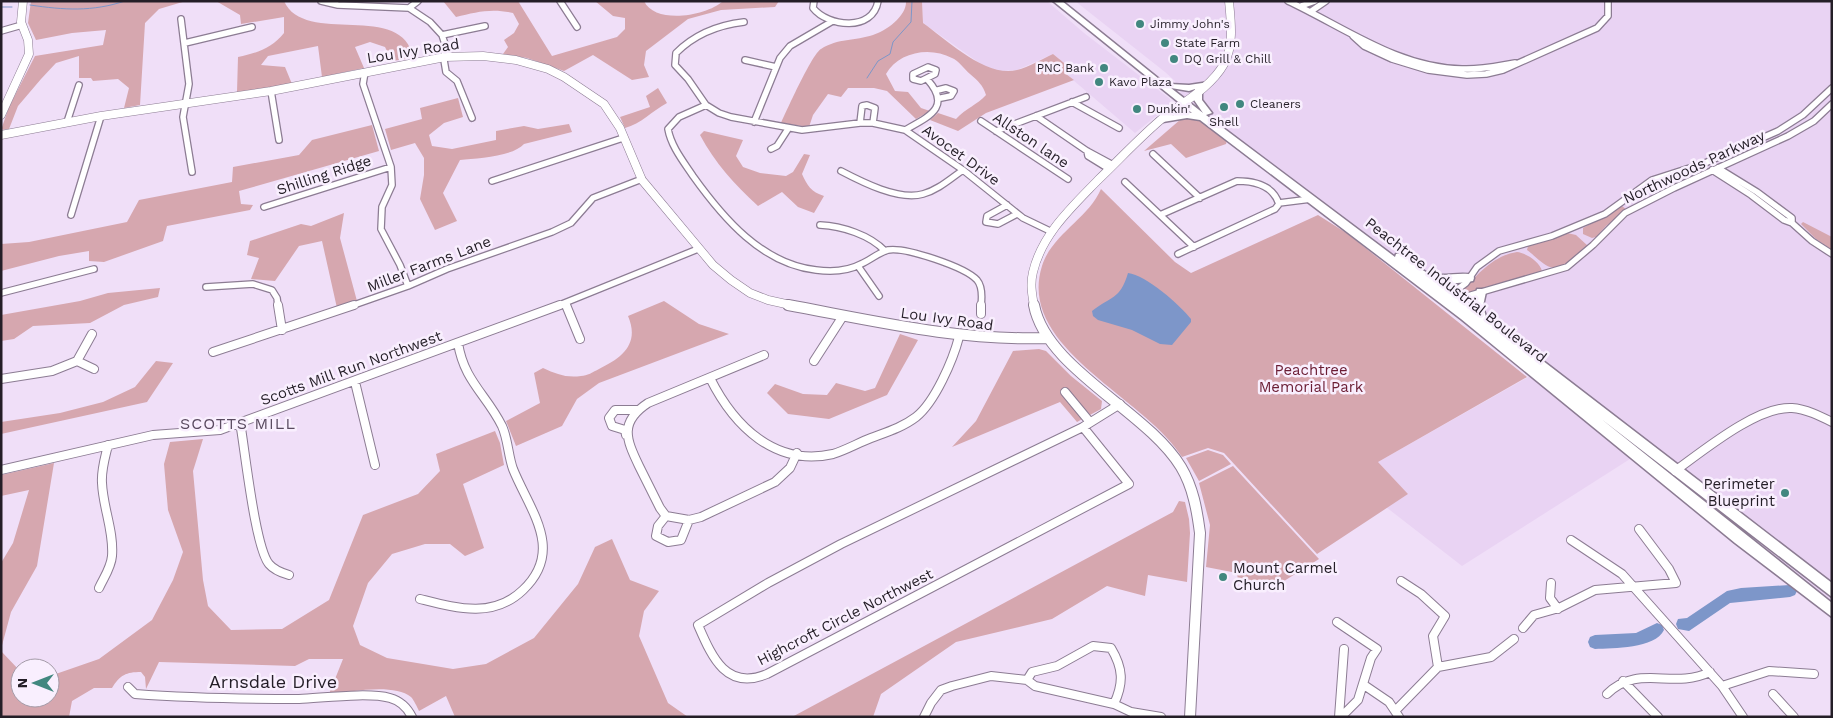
<svg xmlns="http://www.w3.org/2000/svg" width="1833" height="718" font-family="'Work Sans',sans-serif">
<style>
.built{fill:#e9d3f3}
.green{fill:#d6a7af}
.water{fill:#7d96c9}
.lines{fill:none;stroke-linecap:round;stroke-linejoin:round}
.stream{stroke:#7d96c9;stroke-width:1}
.river{fill:#7d96c9;fill-rule:evenodd}
.minor-far1-casing{stroke:#8c7c93;stroke-width:8}
.minor-casing{stroke:#8c7c93;stroke-width:10}
.tertiary-far1-casing{stroke:#8c7c93;stroke-width:9}
.tertiary-casing{stroke:#8c7c93;stroke-width:12}
.trunk-casing{stroke:#8c7c93;stroke-width:3}
.minor-far1{stroke:#fff;stroke-width:5.5}
.minor{stroke:#fff;stroke-width:8}
.tertiary-far1{stroke:#fff;stroke-width:8}
.tertiary{stroke:#fff;stroke-width:10}
.trunk{fill:#fff;fill-rule:evenodd}
.poi-dot{fill:#41877f;stroke:#f9effe;stroke-width:2}
.labels{text-anchor:middle;dominant-baseline:central;stroke-width:5;stroke-linejoin:round;paint-order:stroke}
.far-poi-label{font-size:12px;fill:#241e27;stroke:#f9effe;text-anchor:start}
.street-label{font-size:15px;fill:#241e27;stroke:#f9effe}
.park-label{font-size:15px;fill:#6b1d34;stroke:#f9effe}
.poi-label{font-size:15px;fill:#241e27;stroke:#f9effe;text-anchor:end}
.neighbourhood-label{font-size:16px;letter-spacing:1px;fill:#5a4b60;stroke:#f9effe}
.near-street-label{font-size:18px;fill:#241e27;stroke:#f9effe}
</style>
<rect width="100%" height="100%" fill="#f0dff8"/>
<path class="built" d="M 922,1 L 1047,1 L 1084,33 L 1170,99 L 1171,104 L 1135,133 L 1066,74 L 1074,71 L 1053,54 L 1017,70 L 999,71 L 985,67 L 923,23 Z
M 1075,1 L 1832,1 L 1832,604 L 1641,452 L 1462,566 L 1386,507 L 1408,494 L 1378,462 L 1546,367 L 1183,98 L 1175,81 L 1165,72 Z"/>
<path class="green" d="M 31,1 L 186,1 L 159,9 L 145,23 L 140,105 L 124,108 L 129,88 L 118,79 L 93,81 L 91,78 L 79,78 L 79,56 L 56,63 L 41,79 L 18,106 L 9,129 L 1,130 L 9,107 L 35,56 L 103,45 L 106,30 L 72,33 L 36,40 L 28,23 Z
M 216,1 L 284,1 C 304,47 404,0 413,58 L 392,61 L 385,47 L 370,42 L 355,47 L 364,68 L 322,77 L 318,46 L 268,56 L 261,65 L 285,67 L 292,84 L 237,92 L 238,57 C 257,53 272,48 284,33 L 284,17 L 241,24 L 240,15 Z
M 443,1 L 518,1 L 552,56 L 617,37 L 625,29 L 625,18 L 613,16 L 595,1 L 644,1 C 655,25 707,16 723,1 L 779,1 L 775,7 L 721,10 L 688,19 L 646,51 L 644,65 L 649,77 L 632,80 L 593,55 L 564,71 L 527,58 L 503,54 L 508,47 L 504,40 L 514,33 L 519,24 L 513,13 C 492,8 476,12 456,17 Z
M 906,1 L 922,1 L 923,23 C 947,40 986,78 1017,70 C 1029,67 1042,59 1053,54 L 1074,71 L 1066,74 L 1074,80 L 986,113 L 958,131 L 930,120 L 938,113 L 956,119 C 966,108 977,105 986,95 C 983,85 978,81 970,74 C 964,69 959,61 952,58 C 930,46 898,52 886,74 L 895,91 L 908,92 L 921,108 L 930,111 L 916,119 L 887,91 L 874,88 L 848,88 L 841,97 L 828,94 L 813,115 L 809,127 L 781,123 C 787,110 812,54 821,49 C 838,38 855,41 873,35 C 886,31 907,16 906,1 Z
M 658,88 L 667,103 C 652,111 641,124 625,128 L 620,117 L 650,107 L 646,96 Z
M 458,98 L 463,117 L 444,123 L 429,135 L 432,146 L 452,149 L 496,140 L 496,131 L 524,126 L 538,129 L 569,124 L 572,132 L 524,144 C 512,157 477,158 460,160 L 443,193 L 457,221 L 435,230 L 420,199 L 424,175 L 424,158 L 415,143 L 391,150 L 385,129 L 422,119 L 420,108 Z
M 1186,118 L 1199,119 L 1227,140 L 1226,144 L 1186,158 L 1171,144 L 1144,151 L 1181,119 Z
M 372,125 L 379,151 L 239,191 L 241,204 L 253,205 L 250,210 L 167,226 L 163,241 L 104,262 L 89,261 L 89,251 L 59,256 L 1,271 L 1,244 L 29,242 L 127,222 L 139,200 L 232,182 L 233,167 L 299,155 L 312,140 Z
M 704,131 L 743,140 L 736,156 L 743,167 L 760,173 L 786,176 L 793,172 L 804,154 L 810,155 L 802,174 C 807,185 811,192 824,196 L 814,213 L 798,207 L 782,192 L 758,206 C 734,184 715,163 700,135 Z
M 1101,189 L 1175,262 L 1191,273 L 1318,215 L 1348,234 L 1527,377 L 1378,462 L 1408,494 L 1317,554 L 1224,453 L 1208,448 L 1182,457 C 1145,397 1016,348 1042,266 C 1052,234 1088,219 1101,189 Z
M 1622,206 L 1627,210 L 1606,226 L 1596,237 L 1592,238 L 1583,234 L 1583,228 Z
M 344,213 L 340,238 L 357,301 L 337,308 L 322,241 L 299,246 L 275,281 L 251,279 L 259,258 L 247,255 L 250,241 L 301,224 L 311,226 Z
M 1803,222 L 1832,237 L 1832,250 L 1816,239 L 1801,224 Z
M 1567,233 L 1576,235 L 1588,246 C 1581,255 1562,270 1550,267 C 1543,265 1534,255 1527,250 L 1528,246 Z
M 1517,252 C 1526,253 1540,262 1542,271 L 1467,294 L 1461,293 C 1477,275 1492,256 1517,252 Z
M 160,288 L 158,297 L 124,305 L 90,323 L 33,326 L 14,339 L 1,341 L 1,315 L 80,301 L 108,293 Z
M 664,301 L 699,324 L 729,334 L 599,383 L 577,399 L 562,426 L 516,446 L 506,421 L 540,403 L 534,373 L 543,368 C 556,374 566,378 581,376 C 587,376 593,372 599,369 C 622,358 640,344 628,316 Z
M 900,334 L 918,340 L 887,395 L 829,419 L 788,414 L 767,393 L 775,384 L 803,394 L 827,395 L 836,383 L 865,391 L 875,388 Z
M 1039,349 L 1046,351 L 1071,376 L 1102,401 L 1101,409 L 1077,422 L 1060,402 L 952,447 L 976,421 L 1013,351 Z
M 156,361 L 173,363 L 147,402 L 1,434 L 1,422 L 60,413 L 103,402 L 135,387 Z
M 495,431 L 500,443 L 504,465 L 463,484 L 484,548 L 465,556 L 450,544 L 425,544 L 392,554 L 368,583 L 353,626 L 360,645 L 387,658 L 453,669 L 486,664 L 534,638 L 578,584 L 595,547 L 612,539 L 630,580 L 659,591 L 644,611 L 639,636 L 668,703 L 688,717 L 455,717 L 446,696 L 419,711 C 417,707 414,700 411,697 C 394,683 350,692 329,694 L 343,659 L 309,659 L 295,666 L 159,662 L 146,689 L 145,677 L 141,672 C 126,672 120,675 112,688 L 94,688 L 72,701 L 69,717 L 1,717 L 1,651 L 20,671 L 20,698 L 50,698 L 50,676 L 99,659 L 152,620 L 173,580 L 183,552 L 168,510 L 164,464 L 170,442 L 203,439 L 193,471 L 203,580 L 208,606 L 231,630 L 282,629 L 329,600 L 363,515 L 418,494 L 440,471 L 436,454 Z
M 1208,450 L 1223,455 L 1231,464 L 1199,481 L 1186,458 Z
M 54,463 L 37,566 L 11,612 L 1,649 L 1,563 L 13,543 L 29,490 L 1,496 L 1,475 Z
M 1233,466 L 1319,559 L 1273,588 L 1238,580 L 1237,573 L 1206,567 L 1210,525 L 1199,483 Z
M 1179,501 L 1185,502 L 1189,519 L 1190,533 L 1187,582 L 1148,575 L 1145,596 L 1107,586 L 1052,619 L 956,642 L 881,694 L 873,717 L 792,717 L 1173,512 Z"/>
<path class="water" d="M 1128,273 C 1146,275 1180,305 1191,319 L 1191,322 L 1172,345 L 1160,344 L 1132,330 L 1098,320 L 1093,316 L 1092,311 C 1111,296 1120,300 1128,273 Z"/>
<g class="lines">
<path class="stream" d="M 30,5 C 64,10 92,12 125,1
M 1,7 L 12,7
M 867,78 L 878,61 L 890,54 L 893,42 L 911,22 L 912,1"/>
<path class="river" d="M 1790,585 L 1795,587 L 1797,591 L 1795,595 L 1790,597 L 1730,603 L 1689,631 L 1678,629 L 1676,624 L 1678,619 L 1687,618 L 1727,591 L 1741,588 Z
M 1657,623 L 1662,625 L 1664,630 C 1655,649 1613,648 1595,649 L 1590,647 L 1588,642 L 1590,637 L 1595,635 L 1636,633 Z"/>
<g class="minor-far1-casing">
<path id="minor-far1" d="M 321,1 L 338,5 L 409,8 L 430,22 L 442,35 L 445,44 L 444,60 L 446,72 L 457,81 L 472,118
M 560,1 L 577,27
M 814,1 L 813,8 C 828,27 873,32 878,1
M 1288,1 C 1344,27 1398,68 1462,69 C 1480,70 1497,66 1515,63
M 1301,6 L 1315,1
M 409,8 L 418,1
M 1310,12 L 1326,1
M 181,19 L 189,84 L 183,117 L 192,172
M 744,22 C 718,25 695,34 676,53 L 675,65 L 688,79 L 706,105 L 719,113 L 731,117 L 802,130 L 860,123 L 873,123 L 905,130 L 963,170 L 1023,218 L 1052,232
M 1,31 L 22,25
M 442,35 L 485,26
M 1353,36 L 1364,46 L 1392,59 L 1428,70 L 1467,75 L 1486,74 L 1503,70 L 1597,28 L 1608,16 L 1608,1
M 185,43 L 252,27
M 745,60 L 776,67
M 928,67 L 936,70 L 935,74 L 921,81 L 913,79 L 913,74 Z
M 365,72 L 363,84 L 391,167 L 392,185 L 382,207 L 381,229 L 400,265 L 408,286
M 938,90 L 946,88 L 954,91 L 951,96 L 941,98
M 271,91 L 279,140
M 1072,102 L 1119,128
M 706,105 L 679,117 L 668,129 C 671,146 683,161 693,176 C 723,218 762,264 816,270 C 831,272 848,271 861,264 C 870,260 878,253 888,250 C 906,247 965,267 977,280 C 983,287 982,298 981,306
M 1036,116 L 1087,151 L 1113,165
M 981,121 L 1068,179
M 67,122 L 79,85
M 754,122 L 780,58 L 790,46 L 831,22
M 860,123 L 862,106 L 867,105 L 875,108 L 873,123
M 905,130 C 930,116 952,107 927,79
M 996,131 L 1086,97
M 771,149 L 777,146 L 788,129
M 1087,151 L 1088,156 L 1109,169
M 1153,154 L 1200,198
M 1718,168 L 1757,192 L 1792,218 L 1792,223
M 1712,170 L 1751,195 L 1784,220 L 1792,223 L 1812,241 L 1832,254
M 841,171 C 862,182 899,201 923,194 C 938,190 950,179 963,170
M 492,181 L 623,138
M 1125,182 L 1194,247
M 1279,203 L 1311,199
M 1007,205 L 987,216 L 986,222 L 998,224 L 1017,214
M 264,207 L 391,167
M 71,215 L 101,116
M 1160,215 L 1237,181 C 1255,181 1273,185 1279,204 L 1275,209 L 1178,254
M 820,225 C 842,226 870,235 885,251
M 858,266 L 879,296
M 206,287 L 253,284 L 272,290 L 277,298 L 278,306
M 1454,292 L 1466,283 L 1477,267 L 1499,251 L 1552,236 L 1605,214 L 1652,180 L 1705,163 L 1778,131 L 1803,115 L 1832,88
M 1,293 L 94,269
M 1461,298 L 1567,267 L 1593,245 L 1625,213 L 1674,188 L 1788,136 L 1814,121 L 1832,104
M 565,303 L 566,306
M 351,306 L 408,286 L 447,269 L 552,232 L 571,223 L 593,198 L 642,179
M 557,306 L 698,249"/>
</g>
<g class="minor-casing">
<path id="minor" d="M 278,305 L 282,330
M 566,305 L 580,339
M 981,314 L 981,305
M 213,352 L 354,305
M 764,355 L 648,403 C 619,422 626,439 639,466 C 646,480 653,494 660,508 L 666,516 L 689,520 L 701,517 L 775,482 L 790,468 L 797,453
M 77,361 L 94,369
M 814,361 L 843,316
M 710,378 C 734,426 775,467 833,454 C 846,450 858,443 871,438 C 887,432 903,427 916,417 C 935,402 953,360 959,337
M 1,379 L 52,371 L 77,361 L 92,334
M 355,382 L 375,465
M 1065,392 L 1089,421
M 240,422 C 245,450 255,547 269,564 C 274,570 282,573 289,575
M 1083,427 L 1129,484 L 767,674 C 726,691 712,657 698,625 L 768,583 L 841,544 Z
M 1083,427 L 1120,404
M 626,435 L 625,430 L 612,426 L 609,418 L 615,410 L 637,410
M 1,470 L 153,435 L 220,430 L 560,305
M 1675,471 C 1703,451 1757,406 1792,408 C 1806,409 1820,416 1832,422
M 666,516 L 658,526 L 656,536 L 668,542 L 681,540 L 689,520
M 1571,540 L 1622,574 L 1722,686 L 1743,717
M 1551,583 L 1550,598 L 1558,609
M 99,588 C 104,577 111,568 112,556 C 114,531 103,508 102,483 C 101,470 105,458 108,445
M 420,599 C 456,608 493,619 523,590 C 565,550 530,511 513,469 C 508,455 508,439 502,426 C 486,394 464,381 458,343
M 1337,622 L 1377,649 L 1371,658 L 1358,700 L 1341,717
M 1523,628 L 1534,615 L 1559,608 L 1595,590 L 1676,583 L 1669,569 L 1639,529
M 1093,646 L 1111,648 C 1123,668 1124,683 1114,704 L 1035,686 L 1027,680 L 1032,672 L 1057,666 Z
M 1438,667 L 1491,657 L 1514,639
M 1623,681 L 1658,717
M 1364,685 L 1389,702 L 1399,717
M 1722,686 L 1769,671 L 1814,674
M 128,687 L 135,694 C 190,698 244,699 299,699 C 323,698 368,692 390,698 C 401,701 407,707 412,717
M 1607,694 C 1638,663 1672,690 1710,672
M 1773,694 L 1794,717
M 1114,704 L 1131,712 L 1161,717
M 1397,709 L 1438,667 L 1433,636 L 1445,616 L 1421,594 L 1401,581
M 924,717 L 931,703 L 941,690 L 952,686 L 991,676 L 1027,680
M 1339,717 L 1344,649"/>
</g>
<g class="tertiary-far1-casing">
<path id="tertiary-far1" d="M 1,115 L 29,54 L 28,40 L 21,22 L 23,1
M 1,135 L 101,116 L 271,91 L 445,57 L 483,56 L 516,60 L 548,69 L 564,77 L 604,104 L 620,128 L 642,180 L 713,265 L 731,280 L 750,293 L 768,300 L 795,306
M 1034,306 C 1032,294 1030,284 1033,272 C 1042,234 1072,207 1098,180 C 1120,159 1141,136 1164,117 C 1184,102 1211,87 1224,64 C 1234,45 1231,22 1229,1"/>
</g>
<g class="tertiary-casing">
<path id="tertiary" d="M 788,305 C 875,321 958,341 1047,338
M 1034,305 C 1046,369 1147,411 1181,467 C 1193,487 1197,510 1200,533 L 1190,717"/>
</g>
<g class="trunk-casing">
<path id="trunk" d="M 1053,1 L 1062,1 L 1169,87 L 1170,84 L 1189,85 L 1209,82 L 1209,86 L 1198,88 L 1202,91 L 1202,100 L 1212,113 L 1206,115 L 1395,257 L 1396,254 C 1408,251 1416,267 1426,272 C 1441,279 1459,271 1473,275 L 1474,278 L 1473,281 C 1462,283 1450,284 1440,282 L 1473,307 L 1477,289 L 1485,289 L 1486,292 L 1483,306 L 1486,317 L 1832,583 L 1832,597 L 1600,418 L 1832,603 L 1832,617 L 1735,543 L 1461,319 L 1200,120 L 1187,118 L 1157,123 L 1157,119 L 1187,112 L 1192,113 ZM 1171,88 L 1189,91 L 1195,89 L 1194,100 L 1203,113 Z"/>
</g>
<use href="#minor-far1" class="minor-far1"/>
<use href="#minor" class="minor"/>
<use href="#tertiary-far1" class="tertiary-far1"/>
<use href="#tertiary" class="tertiary"/>
<use href="#trunk" class="trunk"/>
</g>
<g class="poi-dot">
<circle cx="1140" cy="24" r="5"/>
<circle cx="1165" cy="43" r="5"/>
<circle cx="1174" cy="59" r="5"/>
<circle cx="1104" cy="68" r="5"/>
<circle cx="1099" cy="82" r="5"/>
<circle cx="1240" cy="104" r="5"/>
<circle cx="1224" cy="107" r="5"/>
<circle cx="1137" cy="109" r="5"/>
<circle cx="1785" cy="493" r="5"/>
<circle cx="1223" cy="577" r="5"/>
</g>
<g class="labels">
<g class="far-poi-label">
<text x="1150" y="24">Jimmy John's</text>
<text x="1175" y="43">State Farm</text>
<text x="1184" y="59">DQ Grill &amp; Chill</text>
<text x="1094" y="68" text-anchor="end">PNC Bank</text>
<text x="1109" y="82">Kavo Plaza</text>
<text x="1250" y="104">Cleaners</text>
<text x="1147" y="109">Dunkin'</text>
<text x="1224" y="122" text-anchor="middle">Shell</text>
</g>
<g class="street-label">
<text transform="translate(413 51) rotate(-9)">Lou Ivy Road</text>
<text transform="translate(1031 140) rotate(34)">Allston lane</text>
<text transform="translate(961 155) rotate(36)">Avocet Drive</text>
<text transform="translate(1694 167) rotate(-25)">Northwoods Parkway</text>
<text transform="translate(324 175) rotate(-18)">Shilling Ridge</text>
<text transform="translate(429 264) rotate(-21)">Miller Farms Lane</text>
<text transform="translate(1456 290) rotate(38)">Peachtree Industrial Boulevard</text>
<text transform="translate(947 319) rotate(8)">Lou Ivy Road</text>
<text transform="translate(351 368) rotate(-20)">Scotts Mill Run Northwest</text>
<text transform="translate(845 617) rotate(-27)">Highcroft Circle Northwest</text>
</g>
<g class="park-label">
<text x="1311" y="370">Peachtree<tspan x="1311" dy="17">Memorial Park</tspan></text>
</g>
<g class="poi-label">
<text x="1775" y="484">Perimeter<tspan x="1775" dy="17">Blueprint</tspan></text>
<text x="1233" y="568" text-anchor="start">Mount Carmel<tspan x="1233" dy="17">Church</tspan></text>
</g>
<g class="neighbourhood-label">
<text x="238" y="423">SCOTTS MILL</text>
</g>
<g class="near-street-label">
<text x="273" y="681">Arnsdale Drive</text>
</g>
</g>
<rect width="1833" height="718" fill="none" stroke="#241e27" stroke-width="5"/>
<g transform="translate(35 683) rotate(270)"><circle r="24" fill="#f9effe" stroke="#a49ba8"/>
<path d="M0-4L9 19L0 12L-9 19Z" fill="#41877f"/>
<text y="-8" font-size="14" font-weight="bold" text-anchor="middle" fill="#241e27">N</text>
</g>
</svg>
